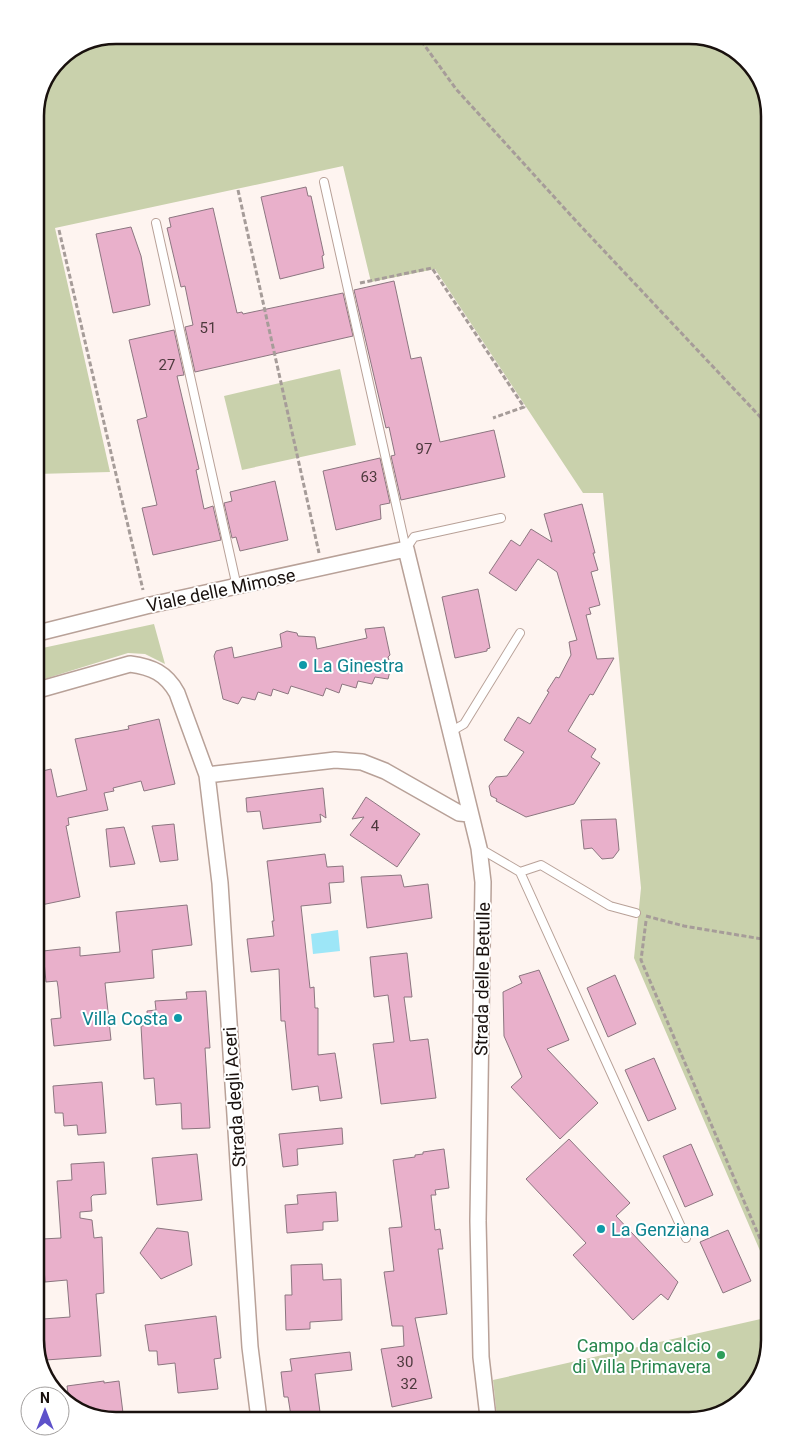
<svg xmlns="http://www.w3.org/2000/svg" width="805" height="1456" font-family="Roboto,sans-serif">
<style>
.green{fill:#c9d1ac}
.water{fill:#9de6f7}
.building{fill:#e9b0cb;stroke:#8c7680}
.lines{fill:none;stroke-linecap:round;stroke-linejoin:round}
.service-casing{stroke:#b8a198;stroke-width:10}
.minor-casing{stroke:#b8a198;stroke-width:18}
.path{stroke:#a69c99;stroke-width:3;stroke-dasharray:5 2.5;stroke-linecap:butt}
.service{stroke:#fff;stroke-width:8}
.minor{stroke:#fff;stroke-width:15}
.culture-dot{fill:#0f9aa8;stroke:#fff;stroke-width:2}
.leisure-dot{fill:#2e9e5b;stroke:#fff;stroke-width:2}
.labels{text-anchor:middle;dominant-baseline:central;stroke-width:4;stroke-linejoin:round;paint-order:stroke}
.number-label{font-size:15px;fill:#4d393d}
.street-label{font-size:18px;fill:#19110e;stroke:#fff}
.culture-label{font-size:18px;fill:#0d838f;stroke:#fff;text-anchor:start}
.leisure-label{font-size:18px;fill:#27864d;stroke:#fff;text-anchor:end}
.rim{fill:none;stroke:#19110e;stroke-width:2.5}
</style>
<rect width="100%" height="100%" fill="#fef4f0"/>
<path class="green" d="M 116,35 L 695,35 L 738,51 L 764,84 L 770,1274 L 634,958 L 641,888 L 603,493 L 583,493 L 435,269 L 371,282 L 343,166 L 55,228 L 110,472 L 37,474 L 35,111 L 59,58 Z
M 340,369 L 356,445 L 242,470 L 224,396 Z
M 154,624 L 165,664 L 145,654 L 128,653 L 38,681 L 38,649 Z
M 770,1317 L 770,1341 L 756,1385 L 721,1415 L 497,1417 L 493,1380 Z"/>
<path class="water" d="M 338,930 L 340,951 L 313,954 L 311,934 Z"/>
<path class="building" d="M 306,187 L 308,196 L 311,196 L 315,214 L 324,255 L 322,256 L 324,268 L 280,279 L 261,197 Z
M 213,208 L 237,313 L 242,312 L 243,314 L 343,293 L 353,336 L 195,372 L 185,327 L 193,325 L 185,286 L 181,287 L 167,228 L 171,227 L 169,218 Z
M 131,227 L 141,256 L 150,305 L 113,313 L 96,234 Z
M 394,281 L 411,359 L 421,357 L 440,442 L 494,430 L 505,477 L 401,500 L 391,456 L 395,455 L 389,427 L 386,428 L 354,290 Z
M 174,330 L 184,375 L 177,376 L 199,469 L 196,470 L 204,509 L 213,506 L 221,540 L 153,555 L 142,508 L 157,505 L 137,420 L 147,417 L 129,340 Z
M 380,458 L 390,503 L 380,505 L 381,519 L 336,530 L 323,471 Z
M 275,481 L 288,540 L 240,551 L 236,537 L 232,538 L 224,503 L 232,501 L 230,492 Z
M 582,504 L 595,553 L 593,553 L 598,570 L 591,572 L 600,605 L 589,608 L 591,614 L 586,615 L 597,659 L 614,658 L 593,695 L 590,694 L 568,731 L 596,749 L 591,757 L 600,763 L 574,804 L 526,817 L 496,801 L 497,799 L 491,796 L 489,786 L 496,777 L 507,776 L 524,752 L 504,740 L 518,717 L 530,724 L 549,692 L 547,691 L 556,677 L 559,678 L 571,655 L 569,642 L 577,640 L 557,572 L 538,559 L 516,591 L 489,573 L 511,540 L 520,546 L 531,529 L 552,542 L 544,514 Z
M 478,589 L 490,648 L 487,649 L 487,651 L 455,658 L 442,597 Z
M 384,627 L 390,655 L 388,657 L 391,667 L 388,679 L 375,677 L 372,684 L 358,681 L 356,688 L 342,684 L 339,693 L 326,688 L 323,696 L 291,686 L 288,694 L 273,689 L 271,696 L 258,692 L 255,700 L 242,697 L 238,704 L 223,699 L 214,656 L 216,651 L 232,647 L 234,658 L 282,647 L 280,634 L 287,631 L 297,633 L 298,636 L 315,637 L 317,649 L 367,638 L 365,629 Z
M 159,719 L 175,784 L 144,791 L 141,781 L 113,788 L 114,791 L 104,793 L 108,810 L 68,818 L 69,825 L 66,826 L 80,897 L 41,905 L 39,894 L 38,772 L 51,769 L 57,797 L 87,790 L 75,739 L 129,729 L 128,726 Z
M 323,788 L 326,818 L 320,814 L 321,822 L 263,829 L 260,811 L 247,812 L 246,798 Z
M 366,797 L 420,834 L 397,867 L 350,835 L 364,817 L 352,819 Z
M 616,819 L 619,850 L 613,858 L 602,859 L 592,848 L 584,849 L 581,820 Z
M 174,824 L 178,860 L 160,862 L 152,826 Z
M 124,827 L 135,864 L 110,867 L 106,829 Z
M 325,854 L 327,867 L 343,866 L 344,882 L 329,883 L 331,903 L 301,906 L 310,988 L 314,987 L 315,1008 L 318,1008 L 318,1055 L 335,1053 L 342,1098 L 320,1101 L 318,1086 L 292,1090 L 285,1021 L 281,1021 L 279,969 L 251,972 L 247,939 L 274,936 L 272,921 L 274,921 L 267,861 Z
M 401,875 L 404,887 L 428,884 L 432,918 L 367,928 L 361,877 Z
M 187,905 L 192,945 L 152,950 L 154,978 L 105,983 L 111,1040 L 54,1046 L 51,1019 L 61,1018 L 58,987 L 57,981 L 46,982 L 43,951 L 80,947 L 80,956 L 120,952 L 116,912 Z
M 407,953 L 412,997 L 404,997 L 410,1041 L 428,1039 L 436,1098 L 381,1104 L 373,1044 L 394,1042 L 388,995 L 374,997 L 370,957 Z
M 539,970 L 569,1040 L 547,1049 L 598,1103 L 560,1139 L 511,1087 L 522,1077 L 504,1036 L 503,992 L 522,983 L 519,976 Z
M 615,975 L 636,1024 L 608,1037 L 587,988 Z
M 206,991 L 210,1048 L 205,1048 L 210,1128 L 182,1129 L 181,1103 L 156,1105 L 154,1078 L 144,1079 L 141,1026 L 148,1025 L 147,1011 L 156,1010 L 155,1001 L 187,999 L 186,992 Z
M 654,1058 L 676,1109 L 648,1121 L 625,1070 Z
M 102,1082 L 106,1133 L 78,1135 L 77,1125 L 64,1126 L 63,1113 L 55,1113 L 53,1086 Z
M 342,1128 L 343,1144 L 297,1149 L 298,1165 L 283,1167 L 279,1134 Z
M 569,1139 L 630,1203 L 616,1216 L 678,1282 L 668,1300 L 661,1294 L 633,1320 L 573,1255 L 586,1243 L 526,1179 Z
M 691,1144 L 713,1195 L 685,1207 L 663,1156 Z
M 444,1149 L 449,1188 L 435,1190 L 436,1195 L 431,1195 L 435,1230 L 440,1229 L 443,1249 L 438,1249 L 447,1314 L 415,1318 L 432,1398 L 392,1407 L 381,1349 L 404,1346 L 403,1326 L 392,1326 L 384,1272 L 394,1271 L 389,1228 L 402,1227 L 393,1160 L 415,1157 L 415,1155 L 423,1154 L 423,1152 Z
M 197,1154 L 202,1200 L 157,1205 L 152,1158 Z
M 104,1162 L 106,1194 L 93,1195 L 91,1197 L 92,1211 L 80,1212 L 80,1218 L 92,1220 L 94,1238 L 102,1237 L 104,1293 L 96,1294 L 101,1356 L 46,1360 L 43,1319 L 70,1317 L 67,1280 L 45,1282 L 42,1239 L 61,1238 L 57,1181 L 72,1180 L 71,1164 Z
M 336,1192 L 338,1221 L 323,1222 L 323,1230 L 287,1233 L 285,1205 L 298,1204 L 297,1195 Z
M 157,1228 L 188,1232 L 192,1265 L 161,1279 L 140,1253 Z
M 728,1230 L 751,1281 L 723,1293 L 700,1242 Z
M 322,1264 L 323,1280 L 341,1279 L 342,1320 L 310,1322 L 310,1329 L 286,1330 L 285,1295 L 292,1295 L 291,1265 Z
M 216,1316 L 221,1358 L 214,1359 L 218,1389 L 178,1393 L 175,1363 L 158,1365 L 157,1351 L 149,1351 L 145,1325 Z
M 350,1352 L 352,1370 L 315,1374 L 320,1412 L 291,1416 L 288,1397 L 284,1397 L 281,1372 L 292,1371 L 290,1359 Z
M 104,1381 L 104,1383 L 119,1381 L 124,1421 L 111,1421 L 70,1406 L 67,1386 Z"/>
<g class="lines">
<g class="service-casing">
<path id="service" d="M 324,182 L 406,549
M 156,223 L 237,587
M 406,549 L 414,537 L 501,518
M 450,732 L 464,724 L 520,633
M 479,848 L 520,872 L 686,1238
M 520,872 L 541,865 L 610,906 L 636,913"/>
</g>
<g class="minor-casing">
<path id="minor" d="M 38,633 L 146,606 L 406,549 L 479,848 L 483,882 L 478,1221 L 481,1357 L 488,1417
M 38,690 L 130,664 C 152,667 166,673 177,693 L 207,775 L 220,883 L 250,1347 L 259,1419
M 207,775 L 335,760 L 362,762 L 385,771 L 459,813 L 470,814"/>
</g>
<path class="path" d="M 417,35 L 456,89 L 576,221 L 765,422
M 238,190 L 319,553
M 59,230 L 143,590
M 360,283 L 432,268 L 524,407 L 493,418
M 646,916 L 684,926 L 768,940
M 646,921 L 641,960 L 770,1262"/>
<use href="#service" class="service"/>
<use href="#minor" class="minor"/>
</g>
<g class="culture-dot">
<circle cx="303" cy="665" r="5"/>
<circle cx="178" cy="1018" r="5"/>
<circle cx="601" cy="1229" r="5"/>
</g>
<circle class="leisure-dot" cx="721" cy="1355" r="5"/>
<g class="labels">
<g class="number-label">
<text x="208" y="328">51</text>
<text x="167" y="365">27</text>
<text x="424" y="449">97</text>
<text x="369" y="477">63</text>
<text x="375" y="826">4</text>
<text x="405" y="1362">30</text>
<text x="409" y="1384">32</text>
</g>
<g class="street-label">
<text transform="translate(221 590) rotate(-12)">Viale delle Mimose</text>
<text transform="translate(482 979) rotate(-89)">Strada delle Betulle</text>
<text transform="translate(234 1097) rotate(-94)">Strada degli Aceri</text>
</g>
<g class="culture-label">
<text x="313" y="665">La Ginestra</text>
<text x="168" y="1018" text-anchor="end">Villa Costa</text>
<text x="611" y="1229">La Genziana</text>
</g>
<g class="leisure-label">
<text x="711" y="1345">Campo da calcio<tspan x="711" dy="21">di Villa Primavera</tspan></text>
</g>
</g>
<path d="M0 0H805V1456H0ZM116 44H689A72 72 0 0 1 761 116V1340A72 72 0 0 1 689 1412H116A72 72 0 0 1 44 1340V116A72 72 0 0 1 116 44Z" fill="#fff" fill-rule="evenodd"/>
<path class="rim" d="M116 44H689A72 72 0 0 1 761 116V1340A72 72 0 0 1 689 1412H116A72 72 0 0 1 44 1340V116A72 72 0 0 1 116 44Z"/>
<g transform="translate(45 1411)"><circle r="24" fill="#ffffff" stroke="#a3a09f"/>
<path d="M0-4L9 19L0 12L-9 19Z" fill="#5e52ca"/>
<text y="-8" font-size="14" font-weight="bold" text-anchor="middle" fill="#19110e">N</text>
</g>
</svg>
